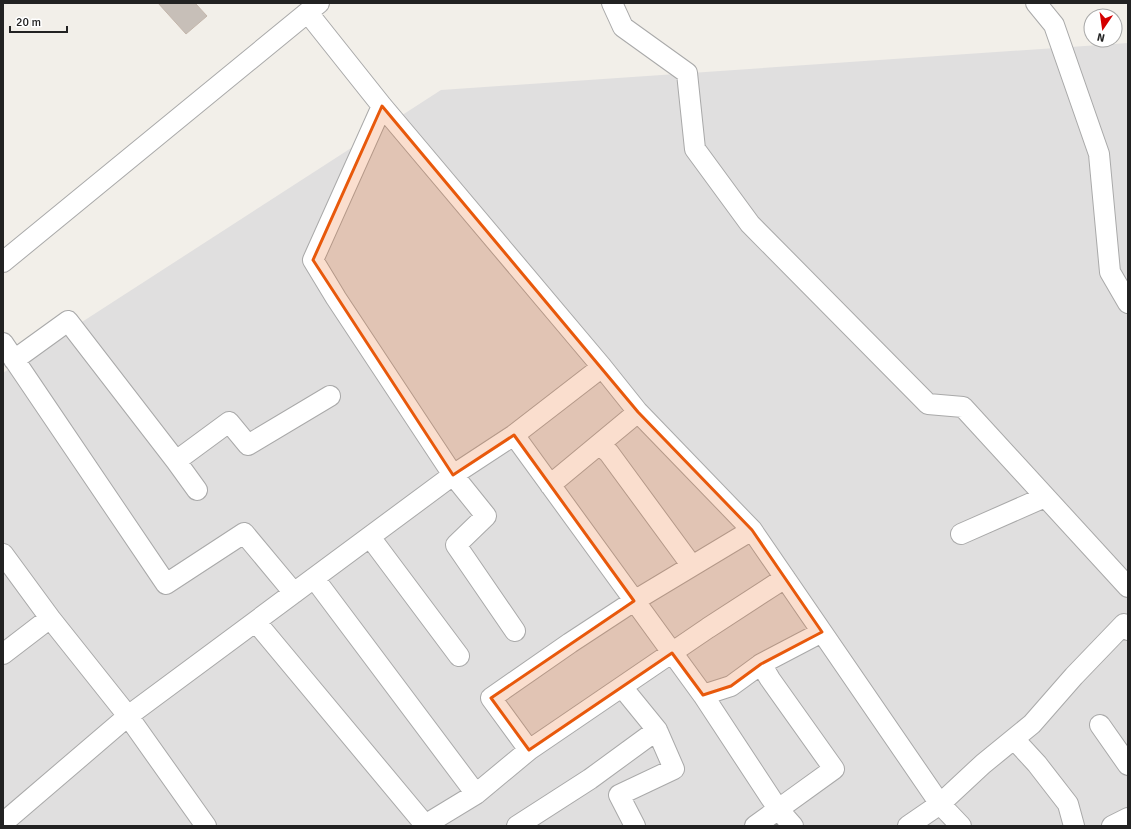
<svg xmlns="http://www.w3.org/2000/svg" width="1131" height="829" font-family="Signika,sans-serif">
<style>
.residential{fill:#e0dfdf}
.building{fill:#c7bfb8;stroke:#c4b6ab}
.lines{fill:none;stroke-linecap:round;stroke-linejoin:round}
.minor-casing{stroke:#a9a9a9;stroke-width:22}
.minor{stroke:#fff;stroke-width:20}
.marked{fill:#e8590c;fill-opacity:0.2;stroke:#e8590c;stroke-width:3;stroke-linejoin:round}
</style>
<rect width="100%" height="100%" fill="#f2efe9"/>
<path class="residential" d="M 1128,43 L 1128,826 L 3,826 L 3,373 L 441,90 Z"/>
<path class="building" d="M 158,3 L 195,3 L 207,16 L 186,34 Z"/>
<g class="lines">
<g class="minor-casing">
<path id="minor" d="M 612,3 L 623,27 L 687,73 L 695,149 L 750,224 L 928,404 L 963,407 L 1128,587
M 1036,3 L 1054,25 L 1099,154 L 1110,272 L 1128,303
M 308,13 L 382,106 L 602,367 L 638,412 L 752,530 L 940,804 L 961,826
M 382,106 L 313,260 L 336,298 L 453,475 L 486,516 L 456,545 L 515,631
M 3,262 L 319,3
M 3,343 L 166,584 L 244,533 L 294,593
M 14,360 L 68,321 L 176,461
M 514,435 L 703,695
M 600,445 L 609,453 L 692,566
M 550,485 L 638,412
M 197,490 L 176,461 L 229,422 L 248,445 L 330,396
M 752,530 L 634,601 L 570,643 L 491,698 L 529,750 L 708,628 L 785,578
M 961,534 L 1045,497
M 370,537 L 459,656
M 3,554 L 50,618 L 128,716 L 206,826
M 314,578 L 476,794 L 529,750
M 256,622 L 426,826
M 3,654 L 50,618
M 761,664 L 731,686 L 703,695 L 778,809 L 793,826
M 622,687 L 657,730 L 674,769 L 619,795 L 635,826
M 1100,725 L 1128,765
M 1014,739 L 1037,764 L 1068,804 L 1074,826
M 3,823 L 128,716 L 453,475 L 514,435 L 602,367
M 425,825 L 476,794
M 517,826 L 590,779 L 657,730
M 755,826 L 834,769 L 770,679 L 761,664 L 822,632
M 908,826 L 940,804 L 983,764 L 1032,724 L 1074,676 L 1124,624 L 1128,630
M 1112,826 L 1128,818"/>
</g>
<use href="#minor" class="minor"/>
</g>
<path class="marked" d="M 382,106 L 638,412 L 752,530 L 822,632 L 761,664 L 731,686 L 703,695 L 672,653 L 529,750 L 491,698 L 634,601 L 514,435 L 453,475 L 313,260 Z"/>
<rect width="1131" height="829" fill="none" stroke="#222222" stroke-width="8"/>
<g transform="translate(1103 28) rotate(193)"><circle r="19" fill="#ffffff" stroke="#a7a7a7"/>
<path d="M0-3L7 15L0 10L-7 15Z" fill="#d40000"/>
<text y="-6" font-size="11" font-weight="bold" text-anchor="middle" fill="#222222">N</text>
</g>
<path d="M10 26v6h57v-6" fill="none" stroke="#222222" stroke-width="2"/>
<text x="16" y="26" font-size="12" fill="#222222" stroke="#ffffff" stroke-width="3" paint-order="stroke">20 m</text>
</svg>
